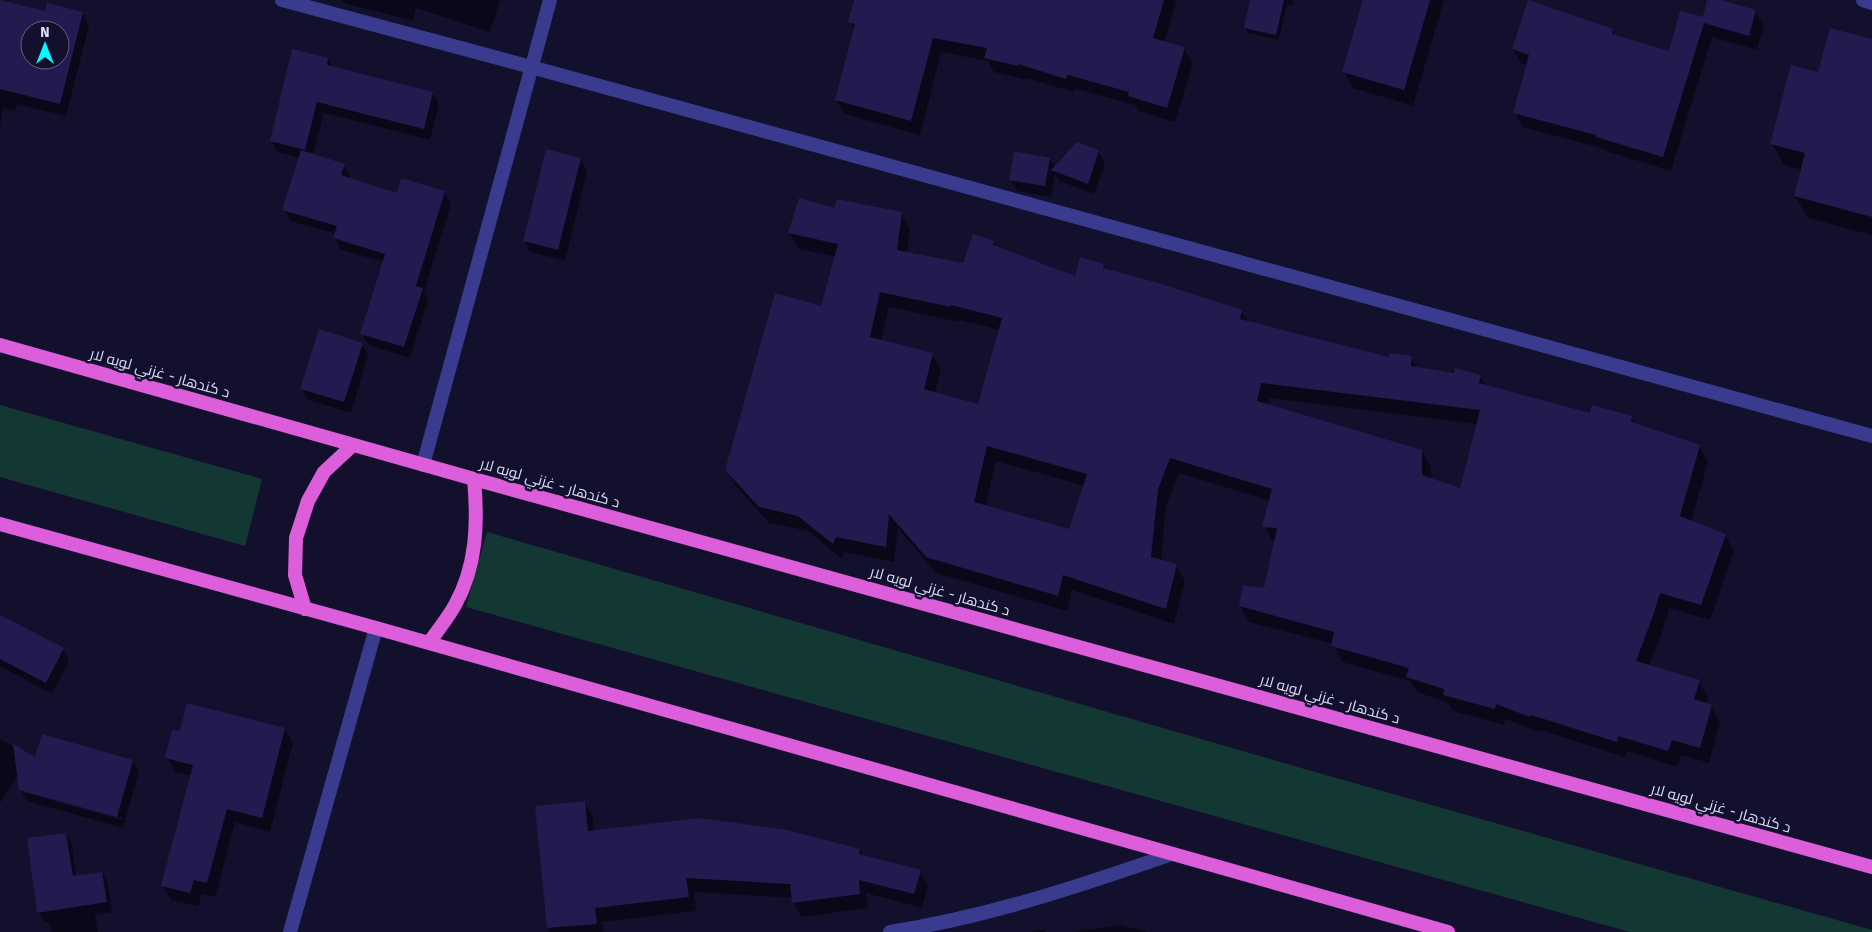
<svg xmlns="http://www.w3.org/2000/svg" width="1872" height="932" font-family="'Fira Sans',Cairo,sans-serif">
<style>
.green{fill:#133834}
.shadow{fill:#0007;fill-rule:evenodd}
.building{fill:#221b4f;fill-rule:evenodd}
.lines{fill:none;stroke-linecap:round;stroke-linejoin:round}
.minor{stroke:#393c8e;stroke-width:14}
.trunk{stroke:#dc5eda;stroke-width:14}
.labels{text-anchor:middle;dominant-baseline:central;stroke-width:5;stroke-linejoin:round;paint-order:stroke}
.street-label{font-size:15px;fill:#deddff;stroke:#13102d}
</style>
<rect width="100%" height="100%" fill="#13102d"/>
<path class="green" d="M 0,405 L 262,479 L 245,546 L 0,477 Z
M 487,532 L 1294,766 L 1872,930 L 1872,932 L 1630,932 L 466,607 Z"/>
<path class="shadow" d="M 342,0 L 500,0 L 490,32 L 416,8 L 413,21 L 343,3 Z
M 855,0 L 1177,0 L 1164,43 L 1184,48 L 1193,63 L 1175,122 L 1138,111 L 1135,105 L 1076,89 L 1074,92 L 1026,78 L 1026,80 L 994,72 L 988,61 L 941,52 L 920,135 L 845,114 L 836,100 L 855,31 L 850,22 Z
M 1252,0 L 1294,0 L 1293,6 L 1287,4 L 1279,40 L 1248,33 L 1245,28 Z
M 1365,0 L 1444,0 L 1413,106 L 1353,88 L 1344,72 Z
M 1709,0 L 1716,0 L 1755,11 L 1764,25 L 1757,50 L 1712,37 L 1671,171 L 1606,151 L 1605,149 L 1523,127 L 1515,113 L 1528,65 L 1522,64 L 1513,49 L 1612,30 L 1616,36 L 1670,52 L 1704,19 Z
M 0,1 L 46,12 L 82,13 L 89,26 L 66,116 L 17,104 L 15,111 L 3,108 L 0,127 ZM 30,30 L 60,30 L 60,60 L 30,60 Z
M 1872,40 L 1872,235 L 1808,218 L 1795,196 L 1802,170 L 1784,165 L 1772,144 Z
M 328,59 L 333,68 L 433,93 L 439,104 L 430,140 L 324,113 L 313,155 L 344,165 L 350,176 L 349,179 L 398,194 L 444,192 L 451,204 L 424,292 L 428,300 L 410,358 L 368,345 L 362,333 L 384,262 L 341,250 L 335,238 L 336,234 L 290,221 L 284,209 L 300,158 L 277,152 L 271,140 Z
M 1098,151 L 1105,163 L 1094,194 L 1059,181 L 1055,175 L 1051,197 L 1017,191 L 1011,179 L 1050,159 L 1055,168 Z
M 581,159 L 587,171 L 565,261 L 530,252 L 524,241 Z
M 834,209 L 901,213 L 910,229 L 907,253 L 964,265 L 993,242 L 997,248 L 1076,277 L 1103,265 L 1107,271 L 1241,311 L 1248,322 L 1390,358 L 1411,357 L 1417,368 L 1480,376 L 1486,386 L 1591,415 L 1631,417 L 1635,425 L 1699,446 L 1708,462 L 1691,522 L 1725,535 L 1734,551 L 1710,620 L 1669,608 L 1662,632 L 1649,666 L 1699,681 L 1708,697 L 1706,704 L 1711,706 L 1720,722 L 1709,763 L 1681,755 L 1677,767 L 1627,751 L 1625,757 L 1540,730 L 1539,732 L 1505,719 L 1504,725 L 1453,711 L 1448,703 L 1417,692 L 1410,681 L 1342,662 L 1333,644 L 1249,622 L 1240,606 L 1265,589 L 1275,542 L 1273,542 L 1264,526 L 1270,501 L 1179,473 L 1166,506 L 1161,561 L 1176,565 L 1185,581 L 1174,624 L 1072,590 L 1067,611 L 936,573 L 898,528 L 894,562 L 844,552 L 842,559 L 808,531 L 769,523 L 736,486 L 726,470 L 822,308 L 836,257 L 799,249 L 789,233 ZM 889,307 L 959,322 L 960,320 L 1000,330 L 979,406 L 935,393 L 941,370 L 932,354 L 881,341 ZM 1270,398 L 1478,424 L 1461,490 L 1431,479 L 1431,467 L 1422,451 L 1268,405 ZM 996,461 L 1085,486 L 1070,531 L 985,507 Z
M 362,344 L 368,355 L 351,413 L 308,400 L 302,389 Z
M 0,617 L 63,649 L 69,661 L 52,694 L 0,666 Z
M 285,729 L 293,743 L 270,832 L 235,822 L 215,897 L 202,894 L 198,906 L 171,900 L 162,885 L 192,776 L 175,772 L 167,758 L 180,733 Z
M 0,739 L 36,759 L 132,761 L 139,772 L 123,828 L 27,801 L 21,790 L 18,775 L 0,803 ZM 24,790 L 123,818 L 122,820 L 24,792 Z
M 585,803 L 593,817 L 594,831 L 860,850 L 863,856 L 920,871 L 928,885 L 922,908 L 866,893 L 868,908 L 802,917 L 793,903 L 793,898 L 694,892 L 696,911 L 602,922 L 603,932 L 550,932 L 548,928 L 537,807 Z
M 66,834 L 72,844 L 76,877 L 102,873 L 108,883 L 112,912 L 95,915 L 98,932 L 51,932 L 49,922 L 44,922 L 38,911 Z
M 1120,925 L 1148,932 L 1073,932 Z
M 1044,930 L 1045,932 L 1029,932 Z"/>
<path class="building" d="M 0,0 L 45,11 L 47,3 L 83,12 L 60,104 L 0,89 ZM 30,30 L 60,30 L 60,60 L 30,60 Z
M 854,0 L 1164,0 L 1153,38 L 1185,47 L 1167,108 L 1128,96 L 1129,92 L 1068,75 L 1066,79 L 1018,64 L 1018,66 L 984,58 L 987,48 L 933,38 L 911,121 L 835,100 L 855,24 L 848,22 Z
M 1250,0 L 1284,0 L 1276,35 L 1244,28 Z
M 1363,0 L 1430,0 L 1404,90 L 1342,72 Z
M 1528,0 L 1613,29 L 1612,34 L 1669,51 L 1680,11 L 1703,17 L 1707,0 L 1721,0 L 1756,10 L 1749,36 L 1704,23 L 1663,157 L 1596,137 L 1596,135 L 1513,113 L 1529,55 L 1512,49 Z
M 1830,28 L 1872,39 L 1872,217 L 1794,196 L 1805,153 L 1770,144 L 1791,65 L 1818,72 Z
M 292,49 L 328,58 L 327,65 L 433,92 L 424,129 L 317,102 L 305,150 L 270,141 Z
M 1077,142 L 1099,150 L 1088,184 L 1051,170 Z
M 546,149 L 581,158 L 558,250 L 523,241 Z
M 301,150 L 345,164 L 341,175 L 397,193 L 401,178 L 445,191 L 416,286 L 423,288 L 404,347 L 360,334 L 385,254 L 333,238 L 337,226 L 282,210 Z
M 1014,151 L 1050,158 L 1045,186 L 1009,180 Z
M 799,198 L 834,208 L 837,199 L 902,212 L 897,250 L 963,263 L 973,234 L 994,241 L 993,245 L 1075,276 L 1080,257 L 1104,264 L 1103,268 L 1155,282 L 1242,310 L 1240,319 L 1389,357 L 1389,353 L 1412,356 L 1411,366 L 1454,373 L 1455,368 L 1481,375 L 1479,383 L 1590,413 L 1592,405 L 1632,416 L 1631,422 L 1700,445 L 1680,516 L 1726,534 L 1701,605 L 1660,593 L 1653,616 L 1636,661 L 1700,680 L 1694,699 L 1712,705 L 1700,748 L 1672,740 L 1668,751 L 1618,736 L 1617,742 L 1531,715 L 1530,717 L 1496,704 L 1495,709 L 1443,695 L 1444,689 L 1406,677 L 1409,668 L 1331,646 L 1334,632 L 1239,606 L 1243,585 L 1264,588 L 1277,528 L 1262,527 L 1272,489 L 1170,458 L 1158,489 L 1151,557 L 1177,564 L 1166,609 L 1063,575 L 1058,596 L 926,557 L 889,514 L 886,547 L 836,537 L 833,544 L 798,516 L 759,507 L 725,470 L 775,293 L 821,306 L 838,244 L 788,233 ZM 880,292 L 951,307 L 951,305 L 1002,318 L 978,404 L 924,389 L 933,353 L 870,337 ZM 1261,383 L 1480,410 L 1460,488 L 1422,475 L 1422,450 L 1257,401 ZM 987,446 L 1087,474 L 1069,529 L 974,502 Z
M 319,329 L 363,343 L 344,402 L 300,389 Z
M 0,615 L 64,648 L 46,683 L 0,659 Z
M 187,703 L 285,728 L 262,818 L 227,809 L 207,883 L 194,880 L 190,893 L 161,886 L 193,765 L 165,758 L 172,730 L 180,731 Z
M 42,734 L 133,760 L 117,817 L 19,790 L 13,744 L 35,757 Z
M 585,801 L 588,831 L 699,818 L 787,830 L 860,849 L 859,854 L 921,870 L 914,894 L 859,880 L 860,894 L 792,903 L 790,884 L 686,878 L 689,897 L 595,908 L 597,924 L 547,928 L 535,806 Z
M 66,833 L 73,876 L 102,872 L 107,902 L 37,913 L 27,838 Z"/>
<g class="lines">
<path class="minor" d="M 282,0 L 531,67 L 1872,436
M 1863,0 L 1872,3
M 423,465 L 550,0
M 290,932 L 376,628
M 890,932 C 987,917 1080,886 1172,854"/>
<path class="trunk" d="M 0,345 L 474,479 L 1872,867
M 0,524 L 376,628 L 1448,932
M 305,609 L 295,575 L 296,538 L 308,501 L 324,472 L 353,445
M 429,643 C 437,631 448,618 455,605 C 477,566 478,522 474,479"/>
</g>
<g class="labels">
<g class="street-label">
<text transform="translate(160 373) rotate(16)">د کندهار - غزني لويه لار</text>
<text transform="translate(550 483) rotate(16)">د کندهار - غزني لويه لار</text>
<text transform="translate(940 591) rotate(16)">د کندهار - غزني لويه لار</text>
<text transform="translate(1330 699) rotate(16)">د کندهار - غزني لويه لار</text>
<text transform="translate(1721 808) rotate(16)">د کندهار - غزني لويه لار</text>
</g>
</g>
<g transform="translate(45 45)"><circle r="24" fill="#13102d" stroke="#646281"/>
<path d="M0-4L9 19L0 12L-9 19Z" fill="#09f8ff"/>
<text y="-8" font-size="14" font-weight="bold" text-anchor="middle" fill="#deddff">N</text>
</g>
</svg>
